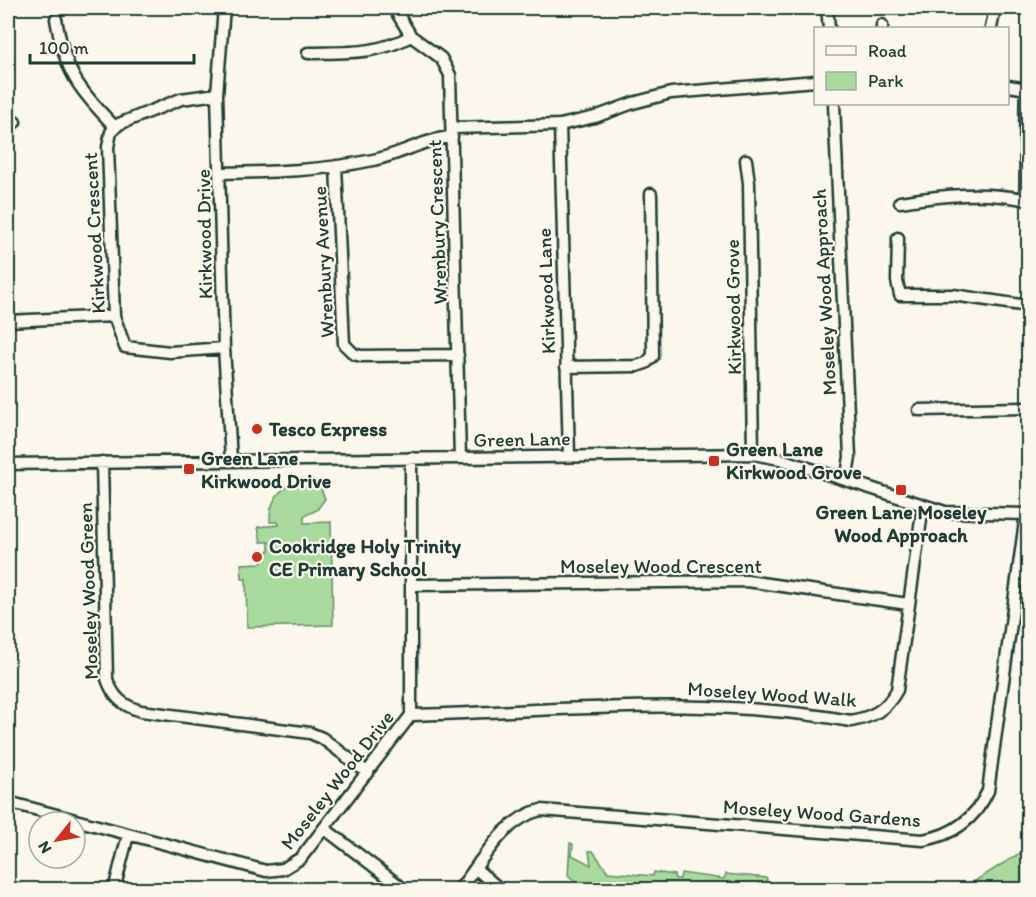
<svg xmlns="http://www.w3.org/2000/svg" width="1036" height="897" font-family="Itim,sans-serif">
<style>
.green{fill:#a7da9c;stroke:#638c68;stroke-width:1.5}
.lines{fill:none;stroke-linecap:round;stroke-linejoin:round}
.minor-casing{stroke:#1f3d34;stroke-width:15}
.minor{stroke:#fbf7ec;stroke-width:10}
.poi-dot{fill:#c8321e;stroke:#fbf7ec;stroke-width:2}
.labels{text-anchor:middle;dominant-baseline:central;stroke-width:4.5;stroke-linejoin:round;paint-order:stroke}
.street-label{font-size:20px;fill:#1f3d34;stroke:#fbf7ec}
.poi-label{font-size:20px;font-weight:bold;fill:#1f3d34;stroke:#fbf7ec;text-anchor:start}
</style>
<rect width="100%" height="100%" fill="#fbf7ec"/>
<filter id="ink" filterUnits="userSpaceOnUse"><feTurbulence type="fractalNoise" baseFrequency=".0167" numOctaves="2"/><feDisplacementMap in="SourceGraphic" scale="12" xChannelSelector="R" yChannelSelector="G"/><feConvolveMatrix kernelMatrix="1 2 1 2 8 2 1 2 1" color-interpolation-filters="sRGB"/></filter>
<g filter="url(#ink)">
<path class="green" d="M 302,479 L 311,479 L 319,483 L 325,499 L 317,510 L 304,516 L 304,523 L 331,522 L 333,625 L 247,627 L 246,579 L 242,579 L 241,564 L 262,563 L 261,552 L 269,551 L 269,542 L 261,542 L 258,527 L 279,525 L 278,522 L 270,522 C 269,500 281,486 302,479 Z
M 570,843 L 573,844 L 572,855 L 591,865 L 589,851 L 593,851 L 608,872 L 653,876 L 654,872 L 674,875 L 675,879 L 680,879 L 681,873 L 724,879 L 726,874 L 767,878 L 765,888 L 778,889 L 686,885 L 686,890 L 583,889 L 568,875 Z
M 1028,846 L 1028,889 L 962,889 L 1028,848 Z"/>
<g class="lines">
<g class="minor-casing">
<path id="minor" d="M 224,8 L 217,94 L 224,348 L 231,459
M 394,8 L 411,36 L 441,58 L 450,75 L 460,458
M 827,8 L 829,28
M 56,19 C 65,72 78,89 115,127
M 882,25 L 882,28
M 991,28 L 995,8
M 308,53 C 347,52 376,55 411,36
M 1008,86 L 1028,89
M 217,94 L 181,99 L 119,124 L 111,132 L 108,147 L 114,316 L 125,347 L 170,352 L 224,348
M 834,104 L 850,457 L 846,480
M 560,125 L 569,456
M 8,127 L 15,122
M 452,128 L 560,125 L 595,117 L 633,103 L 671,93 L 816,81
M 746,160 L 749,183 L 753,454
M 336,166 L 344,344 L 354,354 L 361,356 L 458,355
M 220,173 C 272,172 322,171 373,160 C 400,155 424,139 452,137
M 1025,200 C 1027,163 1024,126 1026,89
M 900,202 C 944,195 984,191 1028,200
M 898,238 L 897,281 L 900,295 L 953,295 L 1028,306
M 8,321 L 114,316
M 566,367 L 637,366 L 646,363 L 653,356 L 651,194
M 919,410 L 1028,408
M 102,462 L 107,679 C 113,697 123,706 141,711 L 310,733 L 322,738 L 368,773
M 8,464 L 753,454 L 780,459 L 945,512 L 1028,514
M 412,585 L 747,581 L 908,604
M 411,715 C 559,711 705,695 851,721 C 873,717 886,710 897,690 L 923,505
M 8,802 L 266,871 L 283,869 L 301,858 L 411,715 L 411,458
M 325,829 L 405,890
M 476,869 L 501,890
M 114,890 L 128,835
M 459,890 C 482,861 504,818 541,810 L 923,840 C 954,835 975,819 988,791 L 1026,514"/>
</g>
<use href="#minor" class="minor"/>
</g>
</g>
<g class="poi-dot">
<circle cx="257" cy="429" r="6"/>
<rect x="708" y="455" width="12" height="12" rx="3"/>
<rect x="183" y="463" width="12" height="12" rx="3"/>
<rect x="895" y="484" width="12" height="12" rx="3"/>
<circle cx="257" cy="557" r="6"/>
</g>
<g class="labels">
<g class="street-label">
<text transform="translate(437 222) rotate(-92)">Wrenbury Crescent</text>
<text transform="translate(94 233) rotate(-93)">Kirkwood Crescent</text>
<text transform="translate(204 234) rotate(-91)">Kirkwood Drive</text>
<text transform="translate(323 262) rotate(-93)">Wrenbury Avenue</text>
<text transform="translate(546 291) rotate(-92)">Kirkwood Lane</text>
<text transform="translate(824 292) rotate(-93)">Moseley Wood Approach</text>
<text transform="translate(733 307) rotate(-91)">Kirkwood Grove</text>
<text transform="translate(522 439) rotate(-1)">Green Lane</text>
<text x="661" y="566">Moseley Wood Crescent</text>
<text transform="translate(88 591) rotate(-92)">Moseley Wood Green</text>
<text transform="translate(772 694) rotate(4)">Moseley Wood Walk</text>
<text transform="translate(337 780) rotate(-52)">Moseley Wood Drive</text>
<text transform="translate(822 813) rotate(4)">Moseley Wood Gardens</text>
</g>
<g class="poi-label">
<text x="269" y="429">Tesco Express</text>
<text x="726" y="449">Green Lane<tspan x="726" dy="23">Kirkwood Grove</tspan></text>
<text x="201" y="458">Green Lane<tspan x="201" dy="23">Kirkwood Drive</tspan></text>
<text x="901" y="512" text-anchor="middle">Green Lane Moseley<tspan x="901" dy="23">Wood Approach</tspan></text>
<text x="269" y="546">Cookridge Holy Trinity<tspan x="269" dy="23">CE Primary School</tspan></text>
</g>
</g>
<rect width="1036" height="897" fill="none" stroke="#fbf7ec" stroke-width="30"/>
<rect x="15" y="15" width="1006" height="867" fill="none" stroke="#1f3d34" stroke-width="2" filter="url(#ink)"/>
<rect x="814" y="27" width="195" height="78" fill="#fbf7ec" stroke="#a3ada2" stroke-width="1.5"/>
<rect x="826" y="46" width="30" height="9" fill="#fbf7ec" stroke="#a3ada2" stroke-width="1.5"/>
<text x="868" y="57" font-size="18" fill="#1f3d34">Road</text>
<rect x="826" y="72" width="30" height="18" fill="#a7da9c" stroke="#a3ada2" stroke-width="1.5"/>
<text x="868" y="87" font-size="18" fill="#1f3d34">Park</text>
<g transform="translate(57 840) rotate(239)"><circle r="28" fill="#fbf7ec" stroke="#a3ada2" stroke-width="1.5"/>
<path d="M0-4.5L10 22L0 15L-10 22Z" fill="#c8321e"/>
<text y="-9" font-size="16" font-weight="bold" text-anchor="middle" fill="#1f3d34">N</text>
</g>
<path d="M30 54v9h164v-9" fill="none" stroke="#1f3d34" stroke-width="3"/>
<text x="39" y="54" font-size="18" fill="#1f3d34" stroke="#fbf7ec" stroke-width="4.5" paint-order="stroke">100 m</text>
</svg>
